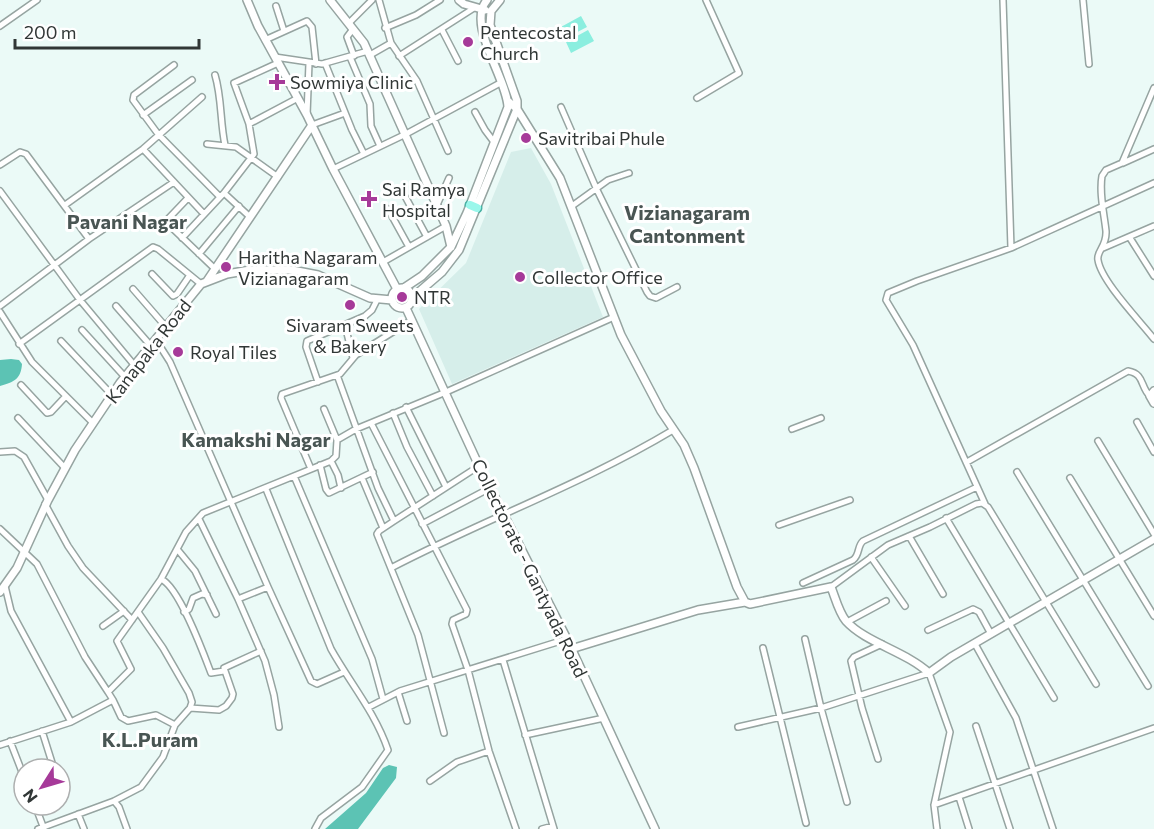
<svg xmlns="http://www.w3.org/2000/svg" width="1154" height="829" font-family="Commissioner,sans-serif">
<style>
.built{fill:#d6eeea}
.green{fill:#8beedf}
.water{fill:#5cc3b4}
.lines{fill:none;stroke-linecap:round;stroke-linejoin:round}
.minor-casing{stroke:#96a4a1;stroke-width:8}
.tertiary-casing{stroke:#96a4a1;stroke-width:10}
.primary-casing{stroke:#49b1a3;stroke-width:11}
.minor{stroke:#fff;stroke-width:5}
.tertiary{stroke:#fff;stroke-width:7}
.primary{stroke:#9af7eb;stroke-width:8}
.poi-dot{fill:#a63a99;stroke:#fff;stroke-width:2}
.labels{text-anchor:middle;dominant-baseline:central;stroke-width:6;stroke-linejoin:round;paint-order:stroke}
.poi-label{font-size:18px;fill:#313736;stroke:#fff;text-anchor:start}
.street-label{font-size:18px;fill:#313736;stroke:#fff}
.neighbourhood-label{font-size:20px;font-weight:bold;fill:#495553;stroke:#fff}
</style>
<rect width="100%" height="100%" fill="#ebfaf7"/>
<path class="built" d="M 531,148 L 551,184 L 603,317 L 452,384 L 419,309 L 466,263 L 511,152 Z"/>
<path class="green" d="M 581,16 L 587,27 L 564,39 L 559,28 Z
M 588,30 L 594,41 L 571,53 L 566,42 Z"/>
<path class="water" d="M 11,359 L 19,360 L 22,364 C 21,379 14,382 0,386 L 0,360 Z
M 389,765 L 397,767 L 396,778 L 358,829 L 325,829 L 366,793 L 383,768 Z"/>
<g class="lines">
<g class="minor-casing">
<path id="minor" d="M 379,0 L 391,43 L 417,81 L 448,151
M 1003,0 L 1011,248
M 1083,0 L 1089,64
M 276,6 L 284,31
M 349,23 L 372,0
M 0,26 L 37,0
M 385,28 L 416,15 L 440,0
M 353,29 L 347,37 L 354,56
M 442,30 L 458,61
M 265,40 L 307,21 L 312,27 L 316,64
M 370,55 L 391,43
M 399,56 L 474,8
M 275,57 L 322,64 L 368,51
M 350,57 L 370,104 L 371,126 L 380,146
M 325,63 L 352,130 L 364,154
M 174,65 L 134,95 L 133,100 L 158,134 L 220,197
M 215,75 C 222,98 220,122 225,145
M 1154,88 L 1122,163 L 1106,170 L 1102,176 C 1099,193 1104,213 1106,231 C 1107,247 1096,251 1098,260 C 1101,281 1140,321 1154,339
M 697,98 L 739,73 L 706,0
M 561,107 L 597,190 L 647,292 L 650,296 L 656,298 L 677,287
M 475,112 L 485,130 L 494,142
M 143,115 L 192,80
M 307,115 L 309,63
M 249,124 L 298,98
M 312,125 L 345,113
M 207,144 L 236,147 L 278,177
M 143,149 L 204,214
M 1123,163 L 1154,149
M 0,165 L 20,152 L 26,154 L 89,239
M 333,169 L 406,134 L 502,82
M 0,191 L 80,300 L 135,366
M 224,193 L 250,217
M 188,198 L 167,220 L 167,223 L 214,268
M 406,198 L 427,237
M 65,205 L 143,149 L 202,97
M 437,205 L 449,178
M 572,206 L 608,180 L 629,173
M 388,209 L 409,247
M 182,238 L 224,193 L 254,154 L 249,124 L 234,83 L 278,63
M 1130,238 L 1154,276
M 1103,248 L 1154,226
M 199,254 L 239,206
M 383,262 L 446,226
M 152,274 L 173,296 L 177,294 L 190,275
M 133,289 L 166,327
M 0,306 L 89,239 L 174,182
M 116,306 L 151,346
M 0,312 L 32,362 L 93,423
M 345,325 L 353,358
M 82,330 L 125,377
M 156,340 L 170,362 L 268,587 L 311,681 L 317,684 L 344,672
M 61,341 L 112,395
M 19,344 L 153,247 L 158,249 L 201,284
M 337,375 L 378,488 L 394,521
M 318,382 L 306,347 L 307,341 L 365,316 L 372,310 L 377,300
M 21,385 L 47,413 L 51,412 L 66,396
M 406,407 L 446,487
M 324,409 L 337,440
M 393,413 L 407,447 L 433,496
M 18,418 L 64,467
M 1137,422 L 1154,452
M 371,423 L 467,610 L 466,614 L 453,620 L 452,624 L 468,670 L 489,751 L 516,829
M 792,429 L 821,418
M 1098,441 L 1154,534
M 0,452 L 15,451 L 24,457 L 48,500
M 331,461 L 338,475 L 341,488
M 967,462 L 1128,371 C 1145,374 1140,387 1150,396
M 320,465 L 326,489 L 329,493 L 373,472
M 311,469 L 281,398 L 282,394 L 340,374 L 356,355 L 412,320
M 1017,472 L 1148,686
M 294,476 L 372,659 L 383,699
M 362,478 L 383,528
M 1070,478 L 1154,616
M 266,489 L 331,649 C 350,683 375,712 388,750 L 362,787 L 321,818 L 315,829
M 45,504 L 68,546 L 83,568 L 132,620
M 985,504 L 913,345 L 886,300 L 888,293 L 917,281 L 1011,248 L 1154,183
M 946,518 L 1054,698
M 199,519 L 238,599 L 265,661 L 274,695 L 279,727
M 422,524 L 490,488
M 779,525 L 850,500
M 0,529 L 37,564 L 85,657 L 108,692
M 909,536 L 943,594
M 177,549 L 195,571 L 216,614
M 871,557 L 905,606
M 391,568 C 483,520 583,484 673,430
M 161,579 C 179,587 203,652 211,673 L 224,671
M 803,583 L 853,560 C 860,555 857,546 863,541 L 977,487
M 5,586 L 11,611 L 71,722
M 831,587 L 888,545 L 930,527 L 976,504 L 982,503 L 988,507 L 1096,684
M 238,599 L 268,587
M 184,612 L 189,609 L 193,598 L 202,594 L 207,595
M 847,622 L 886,601
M 103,626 L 124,611
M 928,630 L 973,609 L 979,612 L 991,634
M 805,639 L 821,708 L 847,802
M 975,644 L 1016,718 L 1053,829
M 763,648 L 806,823
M 503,660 L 554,829
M 398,692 L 407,721
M 113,700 L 121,717 L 128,721 L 156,715 L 175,725
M 369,707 L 400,691 L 567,639
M 190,708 L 219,710 L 226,706 L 232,698 L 233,694 L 224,668 L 261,651
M 976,726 L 1010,829
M 738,727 L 821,708 L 929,673 L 950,732 L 934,805 L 937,829
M 42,731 L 54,769
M 444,733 L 418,635 L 377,534 L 379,531 L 394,521 L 479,466
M 525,735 L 604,718
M 10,741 L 24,777
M 0,745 L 71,722 L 113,700 L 108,692 L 131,669 L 117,641 L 161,579 L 186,532 L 203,513 L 331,461 L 336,456 L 337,440 L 356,429 L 446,392 L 614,317
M 878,759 L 862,708 L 851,661 L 854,657 L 882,644
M 430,781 L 457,762 L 489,751
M 959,797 L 969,829
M 114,801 L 119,807 L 127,829
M 35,805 L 44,829
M 934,805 L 1154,728
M 78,814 L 84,829
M 38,829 L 114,801 L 141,787 L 163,757 L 175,725 L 190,708 L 192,702 L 189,693 L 163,648 L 138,612
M 542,829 L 553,826"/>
</g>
<g class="tertiary-casing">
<path id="tertiary" d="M 247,0 L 258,26 L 307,115 L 333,169 L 397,289
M 330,0 L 364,43 L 446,226 L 451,247
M 459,0 L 464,4 L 485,10
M 508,101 L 517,109 L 560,178 L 621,335 L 661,411 L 684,445 L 694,468 L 737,587 L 745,602 L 750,604 L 831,587 C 835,597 839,613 846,621 C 866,643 905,651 929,673 L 951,657 L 1154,539
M 207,281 L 312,125
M392 298a10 10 0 1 1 20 0a10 10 0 1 1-20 0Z
M 404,288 L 422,276 L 451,247 L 467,213 L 508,107 C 507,78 466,25 487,0
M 413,297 L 442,272 L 459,250 L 517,109 L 517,101 L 490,25 L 491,11 L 500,0
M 406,308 L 479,466 L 567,639 L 655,829
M 1154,391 L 1150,396 L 1154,403
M 0,592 L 17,568 L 48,500 L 75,450 L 120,383 L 201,284 L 227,274 L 250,270 L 292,270 L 318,275 L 370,298 L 392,300
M 571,649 L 698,610 L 745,602"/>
</g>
<g class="primary-casing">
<path id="primary" d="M 470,205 L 477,208"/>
</g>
<use href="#minor" class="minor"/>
<use href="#tertiary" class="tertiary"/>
<use href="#primary" class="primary"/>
</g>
<g class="poi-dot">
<circle cx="468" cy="42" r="6"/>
<path d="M274 73h6v6h6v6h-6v6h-6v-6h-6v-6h6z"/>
<circle cx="526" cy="138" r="6"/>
<path d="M366 190h6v6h6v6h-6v6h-6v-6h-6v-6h6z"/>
<circle cx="226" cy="267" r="6"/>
<circle cx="520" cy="277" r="6"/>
<circle cx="402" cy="297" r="6"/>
<circle cx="350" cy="305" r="6"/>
<circle cx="178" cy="352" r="6"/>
</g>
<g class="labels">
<g class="poi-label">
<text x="480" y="32">Pentecostal<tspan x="480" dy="21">Church</tspan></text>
<text x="290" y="82">Sowmiya Clinic</text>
<text x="538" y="138">Savitribai Phule</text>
<text x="382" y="189">Sai Ramya<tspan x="382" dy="21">Hospital</tspan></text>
<text x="238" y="257">Haritha Nagaram<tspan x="238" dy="21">Vizianagaram</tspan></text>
<text x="532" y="277">Collector Office</text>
<text x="414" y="297">NTR</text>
<text x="350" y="325" text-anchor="middle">Sivaram Sweets<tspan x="350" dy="21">&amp; Bakery</tspan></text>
<text x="190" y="352">Royal Tiles</text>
</g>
<g class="street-label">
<text transform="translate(148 351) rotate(-52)">Kanapaka Road</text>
<text transform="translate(530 568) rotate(64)">Collectorate - Gantyada Road</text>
</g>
<g class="neighbourhood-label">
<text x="687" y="212">Vizianagaram<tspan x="687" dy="23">Cantonment</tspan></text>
<text x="127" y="221">Pavani Nagar</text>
<text x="256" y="439">Kamakshi Nagar</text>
<text x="150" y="739">K.L.Puram</text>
</g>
</g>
<g transform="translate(42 787) rotate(233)"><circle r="28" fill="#ffffff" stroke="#adafaf" stroke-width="1.5"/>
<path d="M0-4.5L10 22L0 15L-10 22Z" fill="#a63a99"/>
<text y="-9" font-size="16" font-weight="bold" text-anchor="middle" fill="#313736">N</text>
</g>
<path d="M15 39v9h184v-9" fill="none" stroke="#313736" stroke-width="3"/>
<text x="24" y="39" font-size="18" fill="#313736" stroke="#ffffff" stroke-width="4.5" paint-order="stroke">200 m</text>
</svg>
